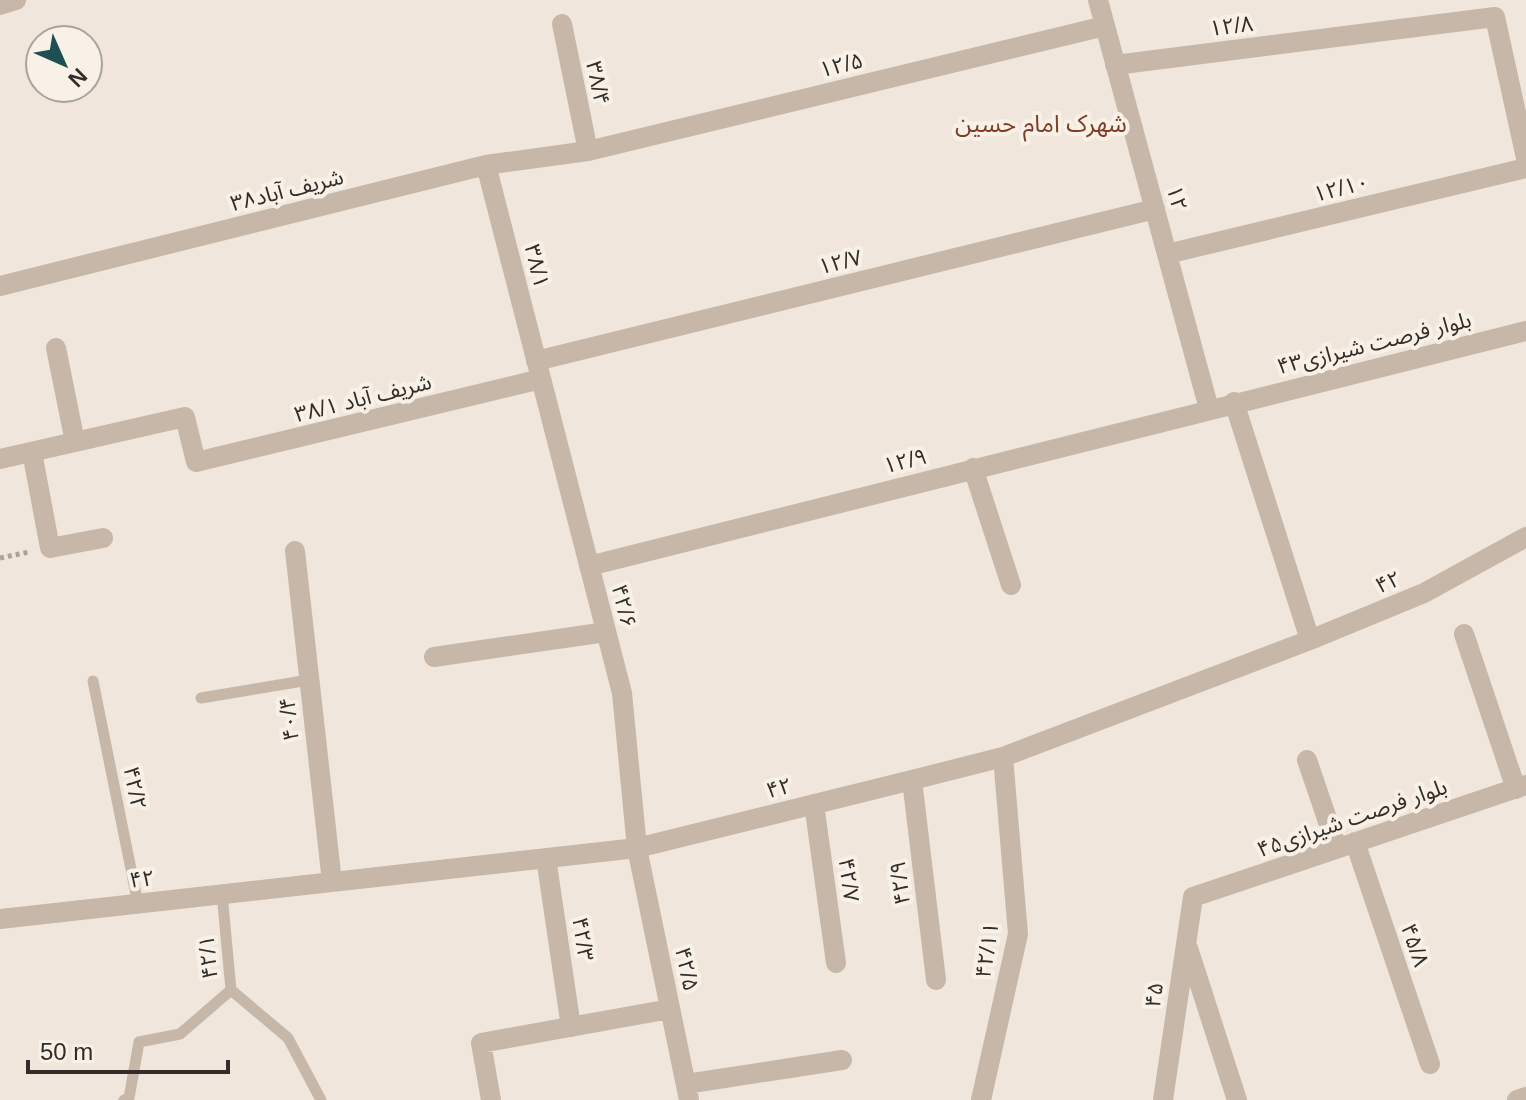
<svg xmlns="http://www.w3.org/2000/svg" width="1526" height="1100" font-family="Arial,'Noto Sans Arabic',sans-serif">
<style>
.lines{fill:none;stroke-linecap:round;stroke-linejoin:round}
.path{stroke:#b3a192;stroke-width:5;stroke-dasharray:4 4;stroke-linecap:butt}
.service{stroke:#c7b7a8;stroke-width:11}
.minor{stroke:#c7b7a8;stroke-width:20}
.labels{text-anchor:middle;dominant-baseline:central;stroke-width:8;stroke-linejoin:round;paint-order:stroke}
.street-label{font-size:22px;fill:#342c28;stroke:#f8f1e7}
.neighbourhood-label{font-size:24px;fill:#7e3c26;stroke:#f8f1e7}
</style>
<rect width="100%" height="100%" fill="#f0e6db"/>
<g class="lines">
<path class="path" d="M 0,558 L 29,552"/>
<path class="service" d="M 93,681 L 138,904
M 201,698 L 309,680
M 231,990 L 288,1038 L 321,1100
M 124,1100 L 129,1098 L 139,1042 L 180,1034 L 231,990 L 222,894"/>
<path class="minor" d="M 1098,0 L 1209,409
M 0,5 L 16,0
M 562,24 L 588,151
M 1115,65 L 1495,17 L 1526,158
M 486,165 L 622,693 L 637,848 L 689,1100
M 1167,254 L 1526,168
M 0,286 L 486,165 L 588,151 L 1105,26
M 56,348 L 75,442
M 536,361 L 1155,209
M 1234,402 L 1310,640
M 32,452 L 50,548 L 103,538
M 0,459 L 185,417 L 196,462 L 541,379
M 973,468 L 1011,585
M 295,551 L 332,882
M 589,566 L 1526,331
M 1464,634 L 1516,789
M 434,657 L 606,632
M 1307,760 L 1337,848
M 912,780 L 936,980
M 814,804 L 836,963
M 1355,842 L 1430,1064
M 546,858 L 571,1027
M 0,919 L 637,848 L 912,780 L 1003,757 L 1310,640 L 1424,593 L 1526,537
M 1188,948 L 1237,1100
M 686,1084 L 842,1060
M 491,1100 L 481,1043 L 670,1009
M 981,1100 L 1018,934 L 1003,757
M 1163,1100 L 1193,897 L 1526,785
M 1517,1100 L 1526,1097"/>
</g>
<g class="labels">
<g class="street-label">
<text transform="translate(1231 26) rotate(-7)">۱۲/۸</text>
<text transform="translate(841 65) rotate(-14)">۱۲/۵</text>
<text transform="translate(598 83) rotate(78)">۳۸/۴</text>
<text transform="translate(1341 188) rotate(-14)">۱۲/۱۰</text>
<text transform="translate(287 190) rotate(-14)">شریف آباد۳۸</text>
<text transform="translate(1177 198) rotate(75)">۱۲</text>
<text transform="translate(840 262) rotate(-14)">۱۲/۷</text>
<text transform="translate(537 266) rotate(76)">۳۸/۱</text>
<text transform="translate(1374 343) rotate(-14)">بلوار فرصت شیرازی۴۳</text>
<text transform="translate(363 398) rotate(-14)">۳۸/۱ شریف آباد</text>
<text transform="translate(905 461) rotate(-14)">۱۲/۹</text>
<text transform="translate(1388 582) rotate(-22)">۴۲</text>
<text transform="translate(624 606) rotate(76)">۴۲/۶</text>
<text transform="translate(289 719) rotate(-96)">۴۰/۴</text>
<text transform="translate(135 788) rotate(79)">۴۲/۲</text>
<text transform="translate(779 788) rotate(-14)">۴۲</text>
<text transform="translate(1352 818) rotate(-19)">بلوار فرصت شیرازی۴۵</text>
<text transform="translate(142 879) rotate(-6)">۴۲</text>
<text transform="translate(849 880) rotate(82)">۴۲/۷</text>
<text transform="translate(900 883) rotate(-97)">۴۲/۹</text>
<text transform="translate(583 939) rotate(81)">۴۲/۳</text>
<text transform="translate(1415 945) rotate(71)">۴۵/۸</text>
<text transform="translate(987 950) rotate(-81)">۴۲/۱۱</text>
<text transform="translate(208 957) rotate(-95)">۴۲/۱</text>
<text transform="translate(687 969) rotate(78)">۴۲/۵</text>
<text transform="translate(1154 995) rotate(-82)">۴۵</text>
</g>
<g class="neighbourhood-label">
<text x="1041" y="123">شهرک امام حسین</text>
</g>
</g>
<g transform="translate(64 64) rotate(135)"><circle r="38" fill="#f8f1e7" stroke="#aaa29b" stroke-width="2"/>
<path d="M0-6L14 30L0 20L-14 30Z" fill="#204f53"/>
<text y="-12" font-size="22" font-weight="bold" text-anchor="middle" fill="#342c28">N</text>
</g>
<path d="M28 1060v12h200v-12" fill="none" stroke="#342c28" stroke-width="4"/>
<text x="40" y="1060" font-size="24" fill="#342c28" stroke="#f8f1e7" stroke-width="6" paint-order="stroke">50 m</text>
</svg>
